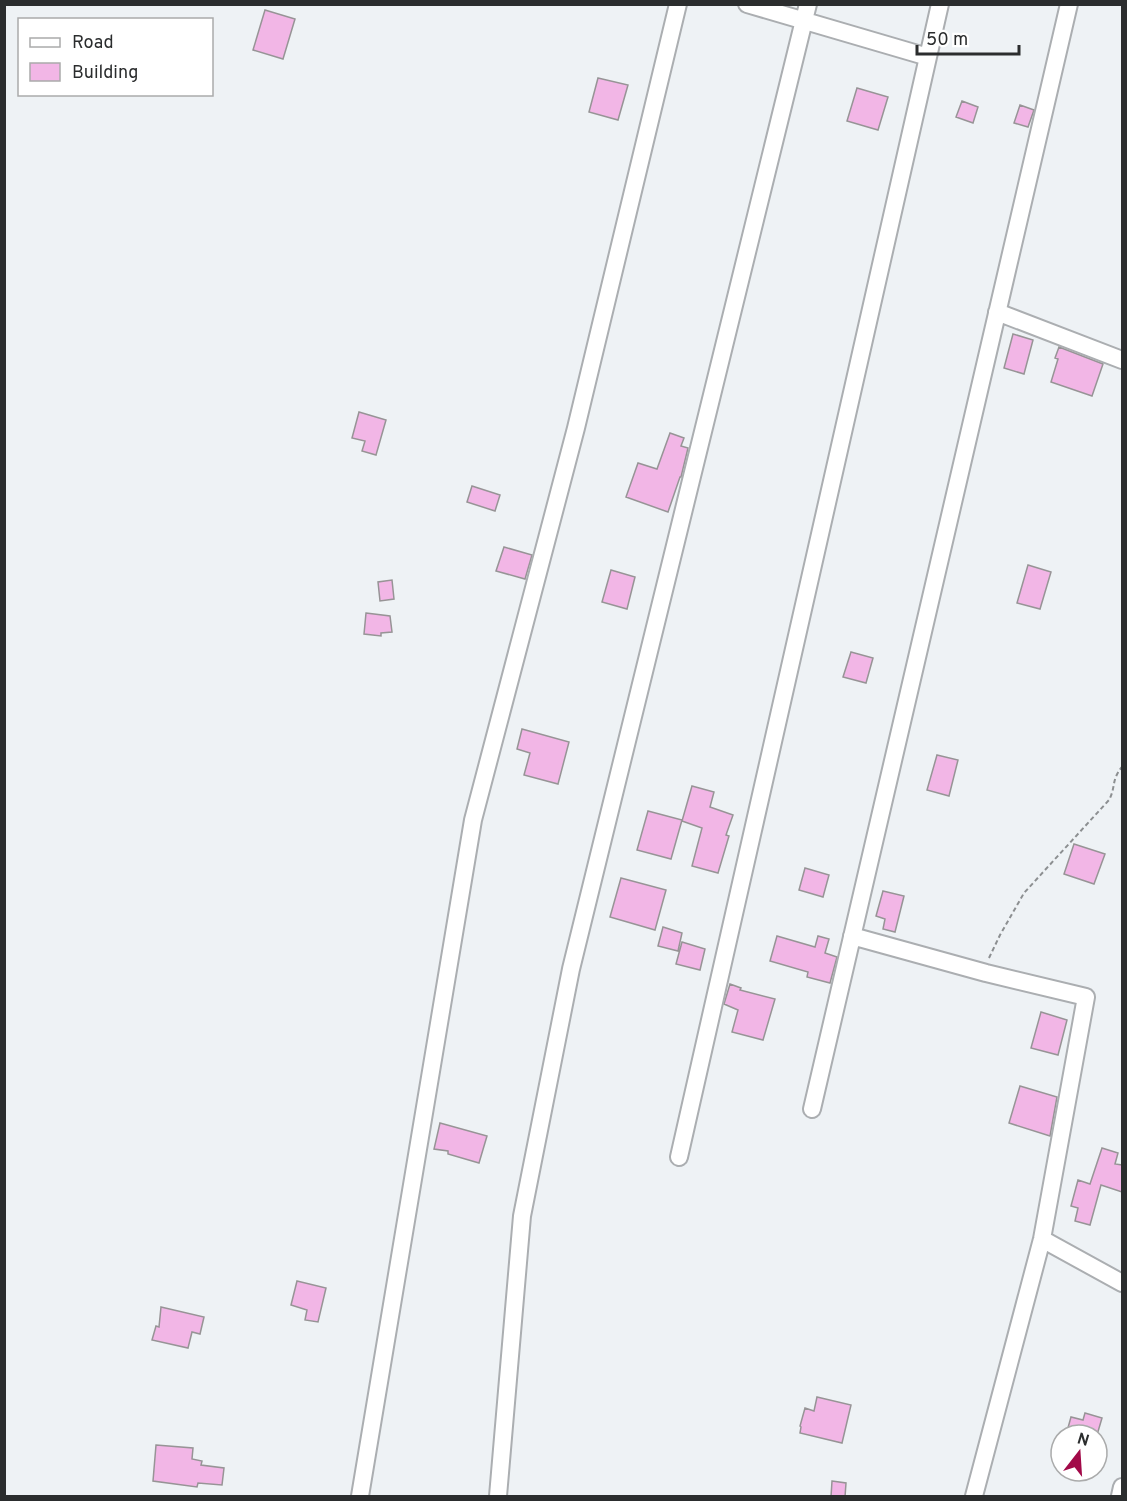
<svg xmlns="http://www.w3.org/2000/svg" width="1127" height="1501" font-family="Overpass,sans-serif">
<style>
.building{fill:#f2b6e6;stroke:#979496;stroke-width:1.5}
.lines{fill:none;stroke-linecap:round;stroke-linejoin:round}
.minor-casing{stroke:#abaeb1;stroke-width:20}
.path{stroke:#8c8f91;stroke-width:2;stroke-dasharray:4.5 3;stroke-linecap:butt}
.minor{stroke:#fff;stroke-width:16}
</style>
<rect width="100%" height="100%" fill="#eef2f5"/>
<path class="building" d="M 265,10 L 295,19 L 283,59 L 253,50 Z
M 598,78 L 628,85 L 618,120 L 589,112 Z
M 857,88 L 888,97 L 878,130 L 847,121 Z
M 962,101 L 978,107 L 973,123 L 956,117 Z
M 1020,105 L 1034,110 L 1028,127 L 1014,123 Z
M 1013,334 L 1033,340 L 1024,374 L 1004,368 Z
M 1059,347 L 1103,364 L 1092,396 L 1051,382 L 1058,359 L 1055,358 Z
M 359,412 L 386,420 L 376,455 L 362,451 L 365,441 L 352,438 Z
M 670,433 L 684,438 L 681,446 L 688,448 L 681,477 L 680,477 L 668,512 L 626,497 L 638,463 L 657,469 Z
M 472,486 L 500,495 L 495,511 L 467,502 Z
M 504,547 L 532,555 L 525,579 L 496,571 Z
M 1028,565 L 1051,572 L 1040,609 L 1017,603 Z
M 611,570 L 635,577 L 627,609 L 602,602 Z
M 392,580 L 394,599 L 380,601 L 378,582 Z
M 366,613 L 390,616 L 392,632 L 381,633 L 381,636 L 364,634 Z
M 851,652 L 873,658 L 866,683 L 843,677 Z
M 522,729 L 569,742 L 558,784 L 524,775 L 530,753 L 517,749 Z
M 937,755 L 958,760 L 949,796 L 927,790 Z
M 692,786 L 714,792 L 710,807 L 733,815 L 726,835 L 729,836 L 718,873 L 692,866 L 702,828 L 682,821 Z
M 648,811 L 682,820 L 671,859 L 637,850 Z
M 1074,844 L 1105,854 L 1094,884 L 1064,874 Z
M 805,868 L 829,875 L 823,897 L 799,890 Z
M 621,878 L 666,890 L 655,930 L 610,917 Z
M 883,891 L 904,896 L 895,932 L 883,929 L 885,919 L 876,916 Z
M 663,927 L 682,933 L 678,951 L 658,946 Z
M 777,936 L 815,947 L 818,936 L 829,939 L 825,953 L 837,957 L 830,983 L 807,977 L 808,972 L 770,961 Z
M 682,942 L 705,949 L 700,970 L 676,964 Z
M 730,984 L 741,988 L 740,990 L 775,999 L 763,1040 L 732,1032 L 738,1010 L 724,1004 Z
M 1041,1012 L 1067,1020 L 1058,1055 L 1031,1048 Z
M 1020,1086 L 1057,1097 L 1050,1136 L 1009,1123 Z
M 440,1123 L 487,1136 L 479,1163 L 448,1154 L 448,1151 L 434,1149 Z
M 1102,1148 L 1118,1153 L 1115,1164 L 1122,1165 L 1122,1192 L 1101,1185 L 1090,1225 L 1075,1221 L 1078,1208 L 1071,1206 L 1078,1180 L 1090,1184 Z
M 297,1281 L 326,1288 L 318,1322 L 305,1320 L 307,1310 L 291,1305 Z
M 161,1307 L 204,1317 L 200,1334 L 192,1332 L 188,1348 L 152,1340 L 156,1326 L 159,1327 Z
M 817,1397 L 851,1405 L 842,1443 L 800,1433 L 801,1427 L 800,1426 L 805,1408 L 814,1411 Z
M 1085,1413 L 1102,1418 L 1097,1435 L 1066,1435 L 1071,1417 L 1083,1420 Z
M 156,1445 L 193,1448 L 192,1459 L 202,1461 L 201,1465 L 224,1468 L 222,1485 L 198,1483 L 197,1487 L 153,1481 Z
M 832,1481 L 846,1483 L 845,1497 L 831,1497 Z"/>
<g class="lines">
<g class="minor-casing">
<path id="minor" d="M 747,4 L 928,57
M 997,312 L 1122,360
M 852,936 L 986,973 L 1086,997 L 1042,1239 L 974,1496
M 812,1109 L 1069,4
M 679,1157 L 940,4
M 1042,1239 L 1122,1283
M 360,1496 L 473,820 L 576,428 L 678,4
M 498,1496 L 522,1216 L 571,969 L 808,4
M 1120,1496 L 1122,1487"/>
</g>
<path class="path" d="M 989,958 L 1000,935 L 1024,893 L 1109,800 C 1116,787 1111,780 1122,767"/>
<use href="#minor" class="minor"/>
</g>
<rect width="1127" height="1501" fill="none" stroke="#2b2d2e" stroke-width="12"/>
<rect x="18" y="18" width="195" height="78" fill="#ffffff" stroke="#aaabab" stroke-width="1.5"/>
<rect x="30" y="38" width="30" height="9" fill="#ffffff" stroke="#aaabab" stroke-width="1.5"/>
<text x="72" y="48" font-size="18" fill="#2b2d2e">Road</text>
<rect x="30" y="63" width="30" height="18" fill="#f2b6e6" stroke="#aaabab" stroke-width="1.5"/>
<text x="72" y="78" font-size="18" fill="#2b2d2e">Building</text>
<g transform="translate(1079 1453) rotate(17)"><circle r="28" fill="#ffffff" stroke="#aaabab" stroke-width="1.5"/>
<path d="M0-4.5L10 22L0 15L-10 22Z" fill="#a20948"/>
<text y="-9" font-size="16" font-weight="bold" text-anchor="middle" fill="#2b2d2e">N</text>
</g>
<path d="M917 45v9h102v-9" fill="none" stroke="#2b2d2e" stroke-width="3"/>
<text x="926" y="45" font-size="18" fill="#2b2d2e" stroke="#ffffff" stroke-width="4.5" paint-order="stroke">50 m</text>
</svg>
